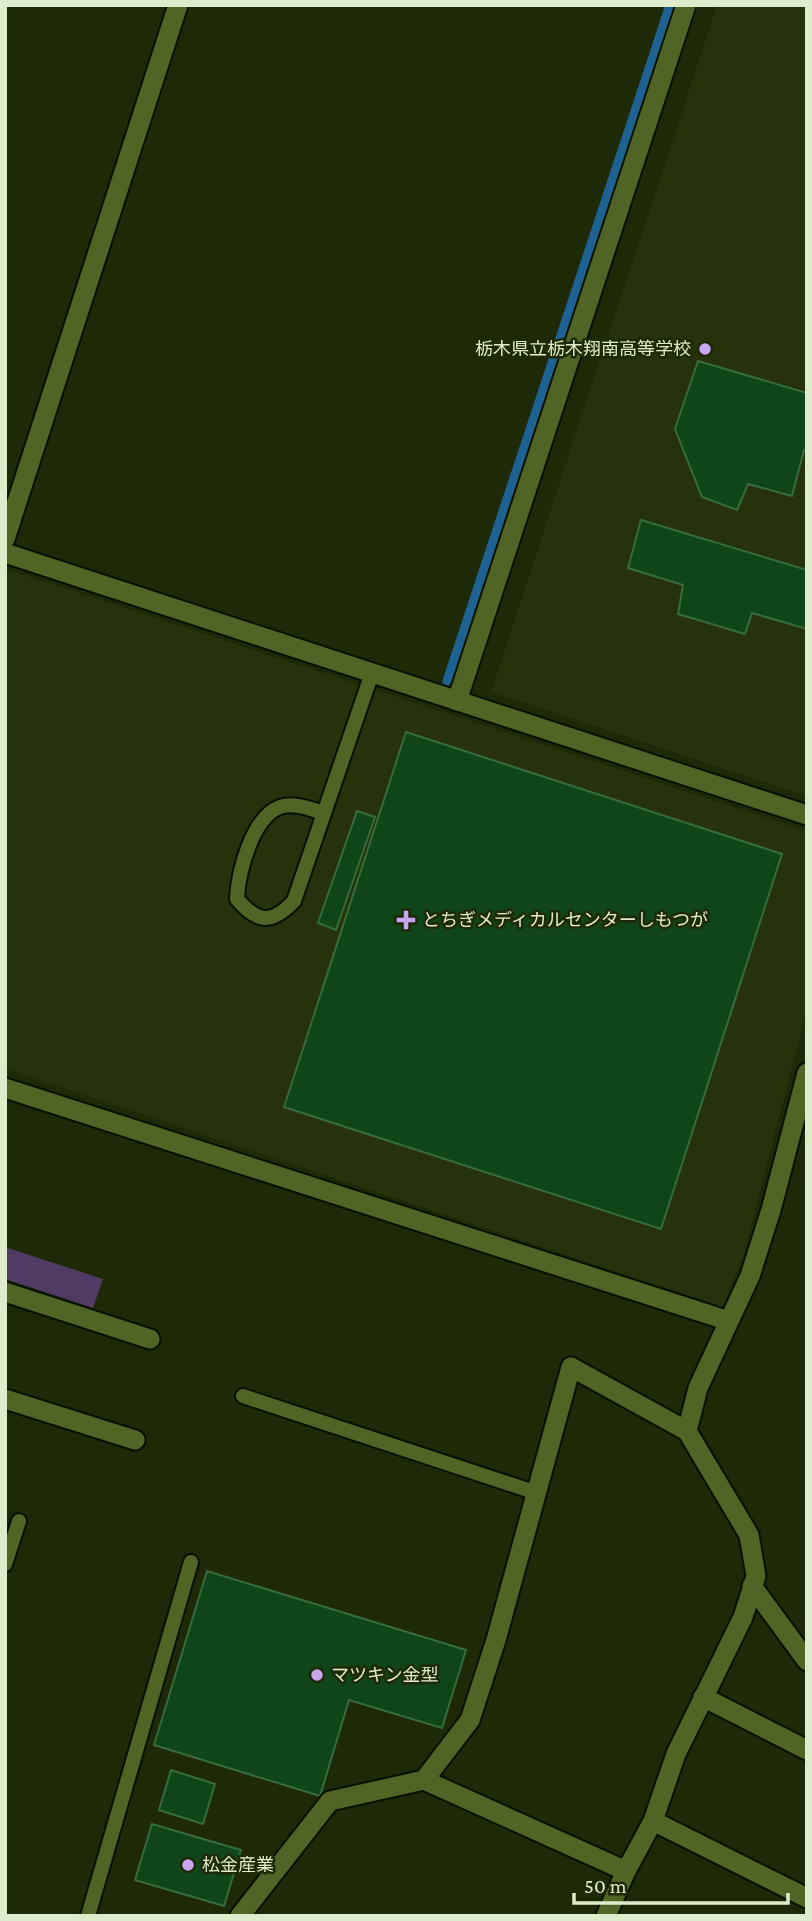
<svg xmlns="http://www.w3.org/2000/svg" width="812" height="1921" font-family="'Crimson Pro','Noto Sans JP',serif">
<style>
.built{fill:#25320c}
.green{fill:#4f3b64}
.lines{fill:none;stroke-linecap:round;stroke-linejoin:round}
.stream{stroke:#1e6193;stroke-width:9}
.building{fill:#0f4517;stroke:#386b3c;stroke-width:2}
.service-casing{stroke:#081100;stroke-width:18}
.minor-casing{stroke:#081100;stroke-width:23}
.tertiary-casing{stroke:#081100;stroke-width:23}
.service{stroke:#4f6425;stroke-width:14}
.minor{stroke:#4f6425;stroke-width:19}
.tertiary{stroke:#4f6425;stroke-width:19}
.poi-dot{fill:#c8a6ef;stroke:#1e2907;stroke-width:2.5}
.labels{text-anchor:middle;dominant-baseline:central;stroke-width:5;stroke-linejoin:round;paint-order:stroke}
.poi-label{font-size:18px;fill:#dfeccb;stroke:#1e2907;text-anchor:start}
</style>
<rect width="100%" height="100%" fill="#1e2907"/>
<path class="built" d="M 717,5 L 807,5 L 807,796 L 491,692 Z
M 9,570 L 807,831 L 807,1008 L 745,1251 L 723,1307 L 5,1069 L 5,580 Z"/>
<path class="green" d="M 5,1247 L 103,1279 L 93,1308 L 5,1279 Z"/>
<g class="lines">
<path class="stream" d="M 447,681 L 670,5"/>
</g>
<path class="building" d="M 698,361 L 807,393 L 807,451 L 804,450 L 792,496 L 748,484 L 737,510 L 702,497 L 675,429 Z
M 641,520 L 807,570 L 807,629 L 752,613 L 745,634 L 678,614 L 683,585 L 628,568 Z
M 406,732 L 782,854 L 661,1229 L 284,1107 Z
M 357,811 L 375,817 L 336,930 L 318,923 Z
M 207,1571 L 466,1650 L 442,1728 L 349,1700 L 320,1796 L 154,1745 Z
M 171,1770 L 215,1784 L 203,1824 L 159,1810 Z
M 152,1824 L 241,1850 L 224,1906 L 135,1880 Z"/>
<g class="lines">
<g class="service-casing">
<path id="service" d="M 324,813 C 310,809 294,802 280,807 C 252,817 238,873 237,899 C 258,924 272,924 294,901 L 372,673
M 243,1396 L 537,1493
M 5,1564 L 19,1521
M 88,1916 L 191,1562"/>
</g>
<g class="minor-casing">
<path id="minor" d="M 457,701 L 686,5
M 5,1088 L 729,1321
M 5,1292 L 150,1339
M 5,1399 L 135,1440
M 687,1431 L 698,1388 L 750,1276 L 771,1210 L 807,1073
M 752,1586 L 807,1661
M 703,1697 L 807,1750
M 424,1780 L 626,1871
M 653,1821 L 807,1898
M 240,1916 L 330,1801 L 424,1780 L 470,1720 L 496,1640 L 571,1367 L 687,1431 L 749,1535 L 756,1576 L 743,1617 L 676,1754 L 653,1821 L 626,1871 L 606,1916"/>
</g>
<g class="tertiary-casing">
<path id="tertiary" d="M 5,539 L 178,5
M 5,553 L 807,815"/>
</g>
<use href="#service" class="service"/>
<use href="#minor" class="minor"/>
<use href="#tertiary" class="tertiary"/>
</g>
<g class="poi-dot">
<circle cx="705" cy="349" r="7"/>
<path d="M402.5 909.5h7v7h7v7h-7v7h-7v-7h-7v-7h7z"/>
<circle cx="317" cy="1675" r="7"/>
<circle cx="188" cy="1865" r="7"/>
</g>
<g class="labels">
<g class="poi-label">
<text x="691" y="349" text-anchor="end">栃木県立栃木翔南高等学校</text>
<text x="422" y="920">とちぎメディカルセンターしもつが</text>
<text x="331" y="1675">マツキン金型</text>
<text x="202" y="1865">松金産業</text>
</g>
</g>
<rect width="812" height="1921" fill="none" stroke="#dfeccb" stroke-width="14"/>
<path d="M574 1893v10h214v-10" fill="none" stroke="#dfeccb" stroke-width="3.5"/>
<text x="584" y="1893" font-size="21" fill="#dfeccb" stroke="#1e2907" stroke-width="5" paint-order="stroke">50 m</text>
</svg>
